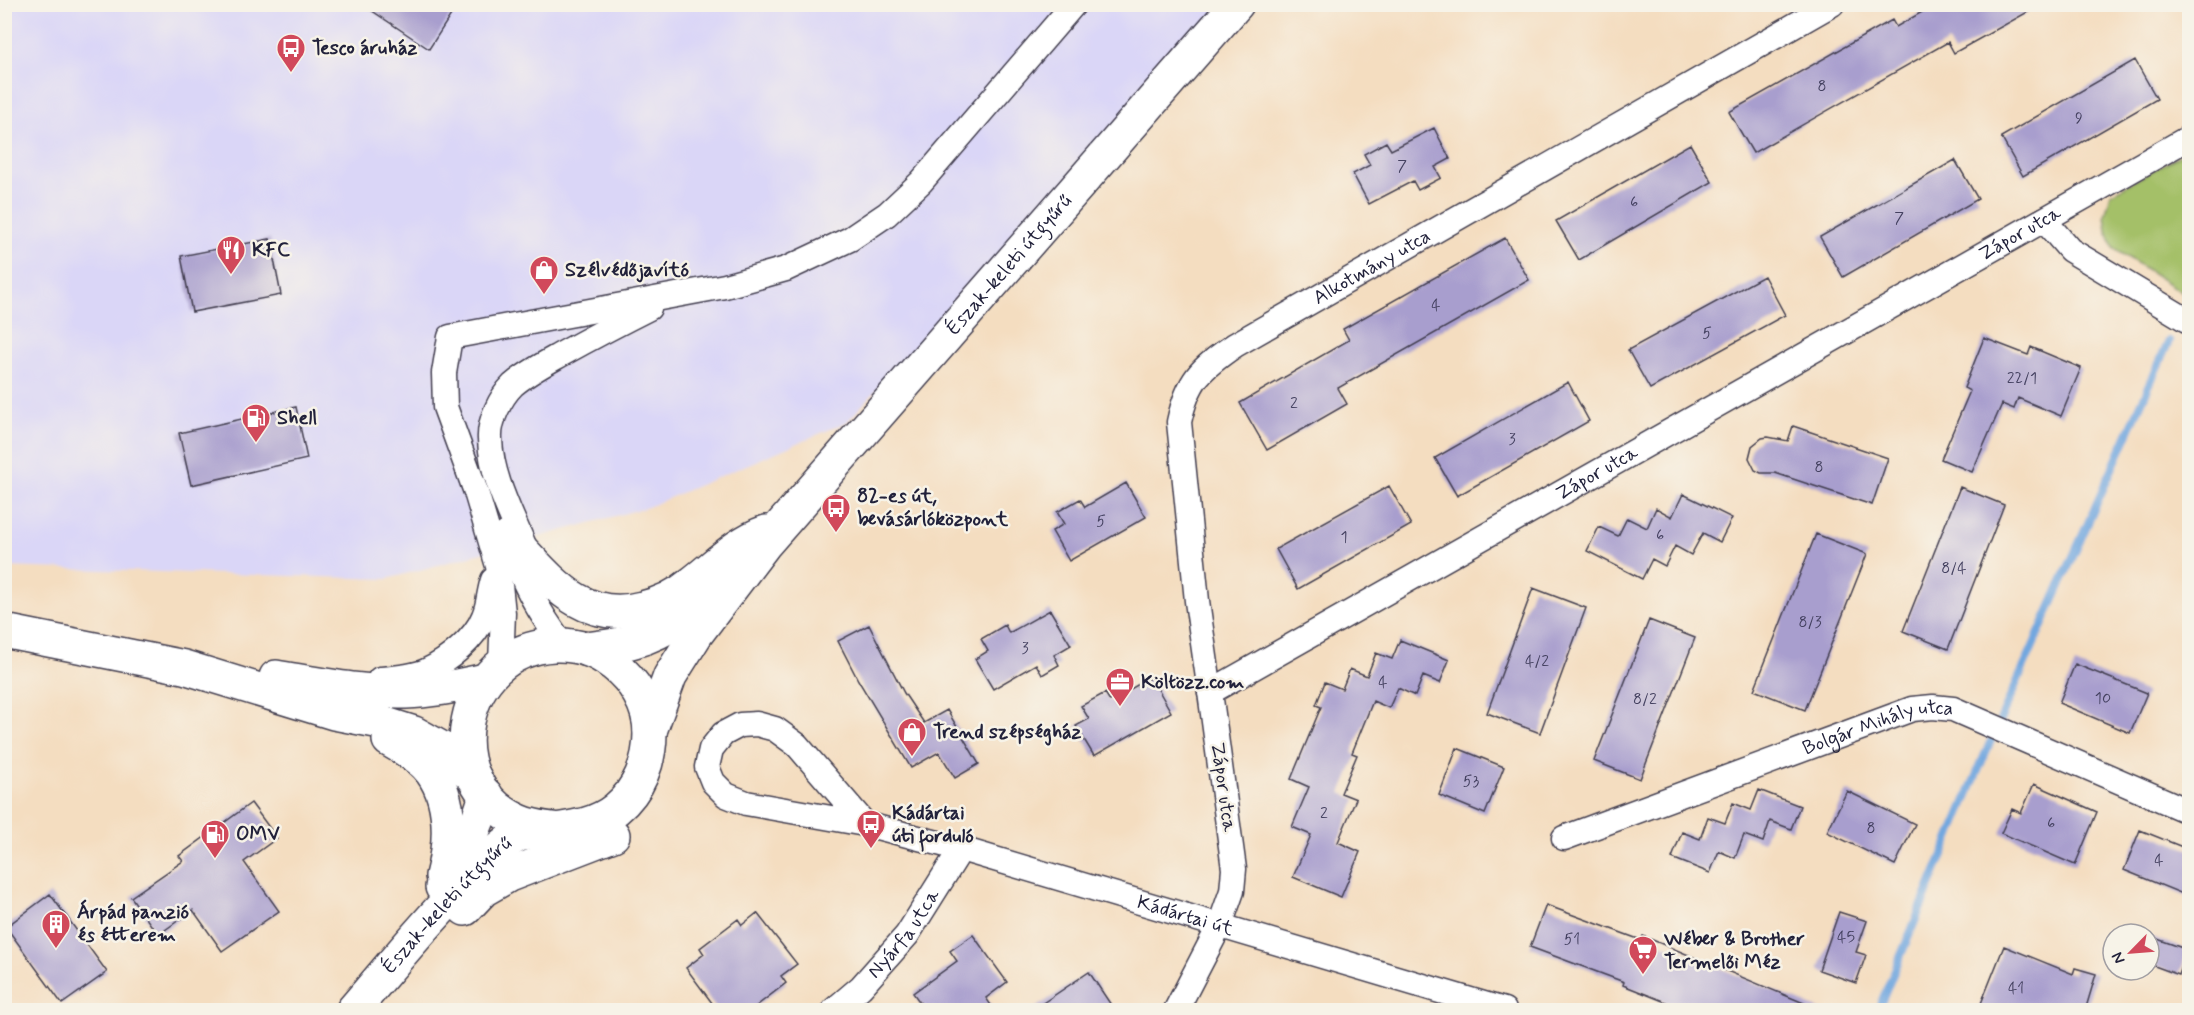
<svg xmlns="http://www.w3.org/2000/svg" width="2194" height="1015" font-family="Mynerve,sans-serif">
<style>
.built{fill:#dad6f7}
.green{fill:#a4c067;stroke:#637151;stroke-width:1.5}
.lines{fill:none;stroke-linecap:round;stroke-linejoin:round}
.stream{stroke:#72a7df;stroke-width:8}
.building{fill:#a89ece}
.street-casing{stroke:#423e4f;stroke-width:27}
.primary-casing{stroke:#423e4f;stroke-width:36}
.street{stroke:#fff;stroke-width:24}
.primary{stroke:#fff;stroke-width:33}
.labels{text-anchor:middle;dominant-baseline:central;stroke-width:5;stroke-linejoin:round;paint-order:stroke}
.number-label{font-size:16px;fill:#444160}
.poi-label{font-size:20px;font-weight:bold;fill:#22223b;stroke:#f7f3e8;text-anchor:start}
.street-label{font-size:20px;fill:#22223b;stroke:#f7f3e8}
</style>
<rect width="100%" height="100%" fill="#f7f3e8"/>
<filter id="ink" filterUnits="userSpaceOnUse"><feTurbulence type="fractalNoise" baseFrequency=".0167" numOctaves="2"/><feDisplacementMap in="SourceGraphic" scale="12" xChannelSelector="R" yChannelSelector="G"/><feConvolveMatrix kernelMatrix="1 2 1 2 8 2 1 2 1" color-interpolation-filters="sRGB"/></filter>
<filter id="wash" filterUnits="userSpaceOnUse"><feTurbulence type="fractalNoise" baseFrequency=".008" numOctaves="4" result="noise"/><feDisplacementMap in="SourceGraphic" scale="24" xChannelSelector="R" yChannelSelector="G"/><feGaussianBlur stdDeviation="1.35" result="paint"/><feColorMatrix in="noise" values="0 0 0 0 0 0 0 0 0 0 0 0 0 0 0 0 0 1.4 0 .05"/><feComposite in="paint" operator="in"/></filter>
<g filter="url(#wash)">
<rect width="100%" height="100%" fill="#f4ddc0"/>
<path class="built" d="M 5,5 L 1230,5 L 847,422 L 648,507 L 387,579 L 5,567 Z"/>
<path class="green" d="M 2189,150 L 2190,281 L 2183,293 L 2113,248 L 2107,231 L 2105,215 L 2111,194 Z"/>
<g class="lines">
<path class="stream" d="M 1878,1010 L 1985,754 L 2169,341"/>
</g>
<g id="blocks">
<path class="building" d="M 362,4 L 458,4 L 429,49 Z
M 1936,4 L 2042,4 L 1954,53 L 1948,42 L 1753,153 L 1729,112 L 1892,20 L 1896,27 Z
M 2135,60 L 2157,99 L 2023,176 L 2001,137 Z
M 1434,128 L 1450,159 L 1435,167 L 1441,178 L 1418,190 L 1413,181 L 1369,204 L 1353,174 L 1370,165 L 1364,154 L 1386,142 L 1391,150 Z
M 1690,144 L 1712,182 L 1579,260 L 1556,221 Z
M 1955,160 L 1978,199 L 1843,277 L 1820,237 Z
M 1505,238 L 1529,280 L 1338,388 L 1347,404 L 1267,450 L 1240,403 L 1349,340 L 1343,329 Z
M 270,239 L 281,295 L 192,312 L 181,256 Z
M 1764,276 L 1785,315 L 1650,389 L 1628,350 Z
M 1984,338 L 2028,355 L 2031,347 L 2081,368 L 2061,416 L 2018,398 L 2014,409 L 2002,404 L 1972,472 L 1941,459 L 1970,391 L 1964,388 Z
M 1568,382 L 1589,421 L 1457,496 L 1435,458 Z
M 296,407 L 307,459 L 191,485 L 179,433 Z
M 1793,426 L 1888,458 L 1872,505 L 1775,473 L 1761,473 L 1755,470 L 1749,458 L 1752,446 L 1762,438 L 1768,437 L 1788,441 Z
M 1126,483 L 1146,517 L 1069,561 L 1052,531 L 1064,524 L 1057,512 L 1080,499 L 1085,507 Z
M 1389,486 L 1411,525 L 1298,589 L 1276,549 Z
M 1960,487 L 2004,505 L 1948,649 L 1903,631 Z
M 1683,494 L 1732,518 L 1720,542 L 1703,533 L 1691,555 L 1675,546 L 1665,566 L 1652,559 L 1642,579 L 1587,551 L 1599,527 L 1618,536 L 1627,518 L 1647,528 L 1656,508 L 1672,517 Z
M 1816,534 L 1867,554 L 1805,710 L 1754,690 Z
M 1533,588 L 1586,608 L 1540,733 L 1487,713 Z
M 1050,610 L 1071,645 L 1054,655 L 1059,665 L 1042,675 L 1036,664 L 993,689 L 975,659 L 988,651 L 981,639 L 1005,625 L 1009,633 Z
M 1649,620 L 1695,638 L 1640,779 L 1594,761 Z
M 869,625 L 904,693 L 924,723 L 947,710 L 979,764 L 955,778 L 939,752 L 911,768 L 858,680 L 838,641 Z
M 1400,640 L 1449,660 L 1440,683 L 1423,676 L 1415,696 L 1398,688 L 1389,708 L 1373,701 L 1352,753 L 1357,755 L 1341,793 L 1356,799 L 1338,842 L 1360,852 L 1341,897 L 1293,877 L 1311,835 L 1292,827 L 1309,787 L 1291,779 L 1321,707 L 1316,705 L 1325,682 L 1342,689 L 1350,669 L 1367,676 L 1376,653 L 1392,659 Z
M 2075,664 L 2147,693 L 2130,733 L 2059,703 Z
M 1151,677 L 1171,712 L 1094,756 L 1076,726 L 1089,719 L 1081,706 L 1105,693 L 1110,701 Z
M 1457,748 L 1504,767 L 1485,814 L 1439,795 Z
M 2034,784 L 2097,812 L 2075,865 L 2001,833 L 2012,809 L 2021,813 Z
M 1759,790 L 1800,806 L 1791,829 L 1770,821 L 1763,842 L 1744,835 L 1735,858 L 1719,851 L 1710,873 L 1672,858 L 1682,832 L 1700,839 L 1708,817 L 1725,823 L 1733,803 L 1751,810 Z
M 1847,791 L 1915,824 L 1895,865 L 1827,832 Z
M 251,803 L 277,838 L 244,862 L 279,911 L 222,951 L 193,910 L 158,935 L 131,897 L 183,861 L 179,856 Z
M 2140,830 L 2190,850 L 2190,897 L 2124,870 Z
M 50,894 L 107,972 L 62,1004 L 6,927 Z
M 1546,905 L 1641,940 L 1643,936 L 1823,1011 L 1688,1011 L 1623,985 L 1624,982 L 1530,947 Z
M 1839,912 L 1867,921 L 1856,952 L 1866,955 L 1856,983 L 1819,970 Z
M 757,913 L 797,964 L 781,976 L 786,983 L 750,1011 L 718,1011 L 686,968 L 704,954 L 700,948 L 738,919 L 742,925 Z
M 973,935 L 1007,982 L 986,998 L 995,1011 L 926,1011 L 913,993 L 957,961 L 950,951 Z
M 2149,936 L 2188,950 L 2179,975 L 2149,964 Z
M 2004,946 L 2073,974 L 2075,968 L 2096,974 L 2085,1011 L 1978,1011 Z
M 1089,972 L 1115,1011 L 1031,1011 Z"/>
</g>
</g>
<g filter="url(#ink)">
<use href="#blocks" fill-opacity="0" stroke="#423e4f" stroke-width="1.5"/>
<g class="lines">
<g class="street-casing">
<g id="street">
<path d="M 2044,220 L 2070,250 L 2190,322"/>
<path d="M 511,543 C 520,581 540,614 563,645"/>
<path d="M 527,553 C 513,517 491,478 490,439 C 489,421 500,398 513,385 C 527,373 544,364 560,355 C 589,339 619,323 649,308"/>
<path d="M 501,664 L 503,613 L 498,566 L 476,492 L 445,407 L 444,373 L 450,337 L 725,286 L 786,269 L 850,239 L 887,214 L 921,182 L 1074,4"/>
<path d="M 380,679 C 395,678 412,677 426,671 C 448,661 475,639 484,616 C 489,605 489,591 493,580"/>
<path id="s1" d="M 1210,692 L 1197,601 L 1179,422 C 1188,380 1200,369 1235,345 L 1832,4"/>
<path id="s2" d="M 865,824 L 797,745 L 775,729 L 757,724 L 740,725 L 723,734 L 711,749 L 707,767 L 713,782 L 726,795 L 746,803 L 865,824 L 961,849 L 1504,1010"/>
<path id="s3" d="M 1564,838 L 1912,709 L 1933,707 L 1953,709 L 2190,812"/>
<path id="s4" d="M 834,1010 L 861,987 L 907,935 L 961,849"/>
<path id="s5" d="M 1176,1010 L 1220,925 L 1232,891 L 1234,869 L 1210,692 L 2190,137"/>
</g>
</g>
<g class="primary-casing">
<g id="primary">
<path d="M 509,537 C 548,576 580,625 642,608 C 660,604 677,596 691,584 C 715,566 737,542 766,532"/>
<path d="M 4,631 L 184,667 L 334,713 L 376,721 L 414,733 L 441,748 L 475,778"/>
<path d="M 585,649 C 622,645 647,642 680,619 C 691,611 701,599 711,590"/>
<path d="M 276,677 C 319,684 362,693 406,692 C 433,691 459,686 485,680"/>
<path id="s6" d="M 650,731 L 670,676 L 697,633 L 764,545 L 1237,4"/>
<path d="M 389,740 C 400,746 411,753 421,761 C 453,788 452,839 442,876"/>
<path d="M 442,887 C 463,859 476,829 486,795"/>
<path d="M 465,909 L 483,890 L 509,875 L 613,835"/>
<path id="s7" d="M 353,1010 C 390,967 426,922 467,881 C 482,866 498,846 517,836 C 523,833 533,833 539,832 C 567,828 594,827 616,809 C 639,790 650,762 650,733 C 650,706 634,680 613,664 C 596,650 575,644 554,645 C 459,650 432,782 519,821 C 532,827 545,828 559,830"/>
</g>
</g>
<use href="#street" class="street"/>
<use href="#primary" class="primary"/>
</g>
</g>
<defs>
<g id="bus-pin" transform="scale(1.5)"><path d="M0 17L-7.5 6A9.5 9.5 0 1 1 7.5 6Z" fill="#d1495b" stroke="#f7f3e8"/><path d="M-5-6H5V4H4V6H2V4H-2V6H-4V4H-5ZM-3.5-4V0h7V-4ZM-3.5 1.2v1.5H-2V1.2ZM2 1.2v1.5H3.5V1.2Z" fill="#fff"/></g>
<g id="restaurant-pin" transform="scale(1.5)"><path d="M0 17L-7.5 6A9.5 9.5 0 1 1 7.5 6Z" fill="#d1495b" stroke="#f7f3e8"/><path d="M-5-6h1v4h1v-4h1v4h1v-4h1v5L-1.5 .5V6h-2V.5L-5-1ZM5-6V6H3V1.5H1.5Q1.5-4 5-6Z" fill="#fff"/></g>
<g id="shop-pin" transform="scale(1.5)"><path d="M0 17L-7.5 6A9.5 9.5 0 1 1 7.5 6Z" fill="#d1495b" stroke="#f7f3e8"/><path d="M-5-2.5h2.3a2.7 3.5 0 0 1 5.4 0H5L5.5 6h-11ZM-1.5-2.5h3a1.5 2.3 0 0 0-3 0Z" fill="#fff"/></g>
<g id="fuel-pin" transform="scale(1.5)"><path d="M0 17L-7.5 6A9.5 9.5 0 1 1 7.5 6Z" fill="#d1495b" stroke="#f7f3e8"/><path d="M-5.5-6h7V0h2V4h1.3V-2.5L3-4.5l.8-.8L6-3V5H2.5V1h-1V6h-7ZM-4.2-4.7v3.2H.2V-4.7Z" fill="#fff"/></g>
<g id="office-pin" transform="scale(1.5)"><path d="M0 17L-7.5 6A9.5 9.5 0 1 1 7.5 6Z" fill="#d1495b" stroke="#f7f3e8"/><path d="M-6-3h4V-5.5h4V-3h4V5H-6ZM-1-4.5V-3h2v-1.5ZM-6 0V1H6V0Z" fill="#fff"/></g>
<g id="building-pin" transform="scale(1.5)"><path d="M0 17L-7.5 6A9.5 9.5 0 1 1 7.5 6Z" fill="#d1495b" stroke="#f7f3e8"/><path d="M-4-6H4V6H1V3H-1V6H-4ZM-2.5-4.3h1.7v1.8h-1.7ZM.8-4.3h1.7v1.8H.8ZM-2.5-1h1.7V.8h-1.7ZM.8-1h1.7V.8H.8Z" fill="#fff"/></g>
<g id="supermarket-pin" transform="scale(1.5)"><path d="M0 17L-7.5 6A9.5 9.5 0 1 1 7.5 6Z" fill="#d1495b" stroke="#f7f3e8"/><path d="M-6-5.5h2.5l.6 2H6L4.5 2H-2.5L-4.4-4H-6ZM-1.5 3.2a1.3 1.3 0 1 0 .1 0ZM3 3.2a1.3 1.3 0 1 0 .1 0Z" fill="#fff"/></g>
</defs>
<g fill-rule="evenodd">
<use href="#bus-pin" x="291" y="48"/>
<use href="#restaurant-pin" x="231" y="250"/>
<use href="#shop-pin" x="544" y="270"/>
<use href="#fuel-pin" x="256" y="418"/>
<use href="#bus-pin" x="836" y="508"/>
<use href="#office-pin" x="1120" y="682"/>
<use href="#shop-pin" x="912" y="732"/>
<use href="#bus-pin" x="871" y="824"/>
<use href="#fuel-pin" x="215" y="834"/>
<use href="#building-pin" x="56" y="924"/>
<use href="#supermarket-pin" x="1643" y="950"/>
</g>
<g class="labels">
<g class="number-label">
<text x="1822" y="86">8</text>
<text x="2079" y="118">9</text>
<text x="1402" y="166">7</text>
<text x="1634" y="202">6</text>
<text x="1899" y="218">7</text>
<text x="1436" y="305">4</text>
<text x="1707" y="333">5</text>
<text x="2022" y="378">22/1</text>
<text x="1294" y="403">2</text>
<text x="1512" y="439">3</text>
<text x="1819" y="467">8</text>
<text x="1101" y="521">5</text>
<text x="1660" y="535">6</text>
<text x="1344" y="537">1</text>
<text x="1954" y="568">8/4</text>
<text x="1810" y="622">8/3</text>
<text x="1025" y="648">3</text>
<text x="1537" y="661">4/2</text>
<text x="1383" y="682">4</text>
<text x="2103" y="698">10</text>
<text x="1645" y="699">8/2</text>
<text x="1471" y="781">53</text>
<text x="1324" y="813">2</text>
<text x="2051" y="823">6</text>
<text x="1871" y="828">8</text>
<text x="2159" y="860">4</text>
<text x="1846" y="937">45</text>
<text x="1572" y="939">51</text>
<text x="2016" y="988">41</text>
</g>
<g class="poi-label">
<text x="312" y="48">Tesco áruház</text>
<text x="252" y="250">KFC</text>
<text x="565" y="270">Szélvédőjavító</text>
<text x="277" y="418">Shell</text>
<text x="857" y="496">82-es út,<tspan x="857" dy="23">bevásárlóközpont</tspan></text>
<text x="1141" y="682">Költözz.com</text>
<text x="933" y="732">Trend szépségház</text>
<text x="892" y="813">Kádártai<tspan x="892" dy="23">úti forduló</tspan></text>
<text x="236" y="834">OMV</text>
<text x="77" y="912">Árpád panzió<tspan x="77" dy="23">és étterem</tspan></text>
<text x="1664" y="939">Wéber &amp; Brother<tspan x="1664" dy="23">Termelői Méz</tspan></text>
</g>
<g class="street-label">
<text stroke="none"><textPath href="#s5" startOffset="1263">Zápor utca</textPath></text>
<text stroke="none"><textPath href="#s6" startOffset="592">Észak-keleti útgyűrű</textPath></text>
<text stroke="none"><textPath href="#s1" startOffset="528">Alkotmány utca</textPath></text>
<text stroke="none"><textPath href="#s5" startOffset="777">Zápor utca</textPath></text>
<text stroke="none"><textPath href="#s3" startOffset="334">Bolgár Mihály utca</textPath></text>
<text transform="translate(1223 787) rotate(82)">Zápor utca</text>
<text stroke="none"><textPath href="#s7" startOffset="141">Észak-keleti útgyűrű</textPath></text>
<text stroke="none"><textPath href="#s2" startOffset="734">Kádártai út</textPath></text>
<text stroke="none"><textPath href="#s4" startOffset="104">Nyárfa utca</textPath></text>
</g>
</g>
<rect width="2194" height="1015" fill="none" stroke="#f7f3e8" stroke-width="24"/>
<g transform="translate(2131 952) rotate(245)"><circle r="28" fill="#f7f3e8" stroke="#a29fa3" stroke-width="1.5"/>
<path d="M0-4.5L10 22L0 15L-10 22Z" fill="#d1495b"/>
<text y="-9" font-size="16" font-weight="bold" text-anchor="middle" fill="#22223b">N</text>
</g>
</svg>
